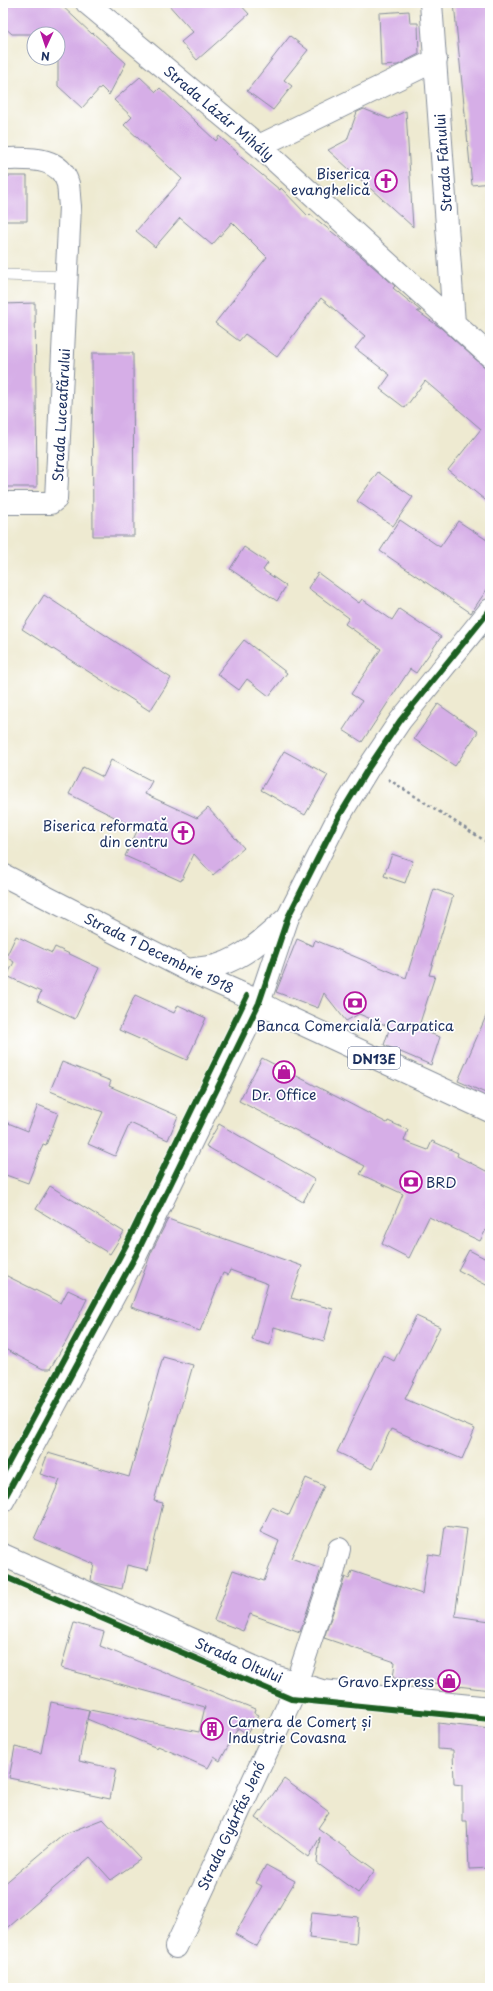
<svg xmlns="http://www.w3.org/2000/svg" width="493" height="1991" font-family="'Playpen Sans',sans-serif">
<style>
.building{fill:#d6aee7}
.lines{fill:none;stroke-linecap:round;stroke-linejoin:round}
.lane-casing{stroke:#848c98;stroke-width:12}
.street-casing{stroke:#848c98;stroke-width:24}
.secondary-casing{stroke:#848c98;stroke-width:24}
.primary-casing{stroke:#848c98;stroke-width:24}
.path{stroke:#848c98;stroke-width:2.5;stroke-dasharray:3 3;stroke-linecap:butt}
.lane{stroke:#fff;stroke-width:11}
.street{stroke:#fff;stroke-width:22}
.secondary{stroke:#fff;stroke-width:22}
.primary{stroke:#fff;stroke-width:22}
.cycleway-casing{stroke:#fff;stroke-width:8}
.cycleway{stroke:#1b5e20;stroke-width:6}
.labels{text-anchor:middle;dominant-baseline:central;stroke-width:3.5;stroke-linejoin:round;paint-order:stroke}
.shield{fill:#fff;stroke:#5f6d8e;stroke-width:1}
.shield-label{font-size:13px;font-weight:bold;fill:#1b2f5e}
.street-label{font-size:14px;fill:#1b2f5e;stroke:#fff}
.poi-label{font-size:14px;fill:#1b2f5e;stroke:#fff;text-anchor:end}
</style>
<rect width="100%" height="100%" fill="#fff"/>
<filter id="ink" filterUnits="userSpaceOnUse"><feTurbulence type="fractalNoise" baseFrequency=".025" numOctaves="2"/><feDisplacementMap in="SourceGraphic" scale="8" xChannelSelector="R" yChannelSelector="G"/><feConvolveMatrix kernelMatrix="1 2 1 2 8 2 1 2 1" color-interpolation-filters="sRGB"/></filter>
<filter id="wash" filterUnits="userSpaceOnUse"><feTurbulence type="fractalNoise" baseFrequency=".012" numOctaves="4" result="noise"/><feDisplacementMap in="SourceGraphic" scale="16" xChannelSelector="R" yChannelSelector="G"/><feGaussianBlur stdDeviation="0.9" result="paint"/><feColorMatrix in="noise" values="0 0 0 0 0 0 0 0 0 0 0 0 0 0 0 0 0 1.4 0 .05"/><feComposite in="paint" operator="in"/></filter>
<g filter="url(#wash)">
<rect width="100%" height="100%" fill="#eeead1"/>
<g id="blocks">
<path class="building" d="M 3,3 L 59,3 L 92,34 L 93,33 L 126,63 L 109,95 L 101,87 L 82,108 L 58,86 L 58,34 L 12,34 L 3,26 Z
M 167,3 L 239,3 L 249,14 L 197,60 L 181,42 L 193,32 Z
M 454,3 L 490,3 L 490,183 L 472,185 Z
M 409,11 L 410,23 L 418,23 L 419,54 L 398,65 L 381,66 L 379,13 Z
M 290,36 L 308,50 L 284,80 L 292,86 L 273,110 L 247,91 Z
M 140,77 L 156,92 L 160,88 L 216,141 L 219,136 L 238,153 L 237,154 L 280,190 L 281,188 L 308,216 L 310,214 L 353,249 L 395,286 L 393,288 L 421,311 L 417,311 L 441,328 L 482,365 L 490,370 L 490,504 L 448,470 L 481,429 L 425,381 L 405,408 L 380,389 L 390,375 L 355,348 L 365,336 L 321,298 L 277,357 L 245,334 L 239,341 L 215,323 L 267,257 L 232,222 L 212,245 L 180,218 L 155,247 L 136,231 L 182,179 L 124,125 L 132,117 L 114,100 Z
M 364,109 L 389,119 L 406,111 L 413,227 L 328,150 L 347,140 L 357,112 Z
M 3,176 L 27,176 L 27,221 L 3,221 Z
M 35,303 L 37,487 L 3,487 L 3,304 Z
M 92,353 L 133,353 L 134,536 L 93,536 Z
M 378,472 L 413,497 L 393,526 L 357,501 Z
M 400,520 L 440,547 L 458,521 L 490,542 L 490,585 L 471,613 L 380,551 Z
M 244,547 L 268,563 L 263,570 L 286,586 L 277,601 L 230,569 Z
M 318,573 L 359,603 L 362,599 L 392,620 L 399,609 L 441,637 L 416,673 L 410,669 L 362,742 L 343,730 L 362,701 L 351,694 L 381,649 L 345,624 L 349,618 L 308,588 Z
M 44,595 L 171,678 L 150,711 L 22,629 Z
M 244,640 L 287,673 L 269,696 L 247,679 L 239,690 L 217,674 Z
M 438,704 L 478,732 L 455,766 L 414,739 Z
M 284,751 L 328,775 L 305,815 L 261,790 Z
M 111,760 L 152,781 L 145,794 L 197,818 L 208,808 L 244,848 L 213,875 L 194,854 L 181,881 L 125,856 L 138,829 L 69,794 L 83,767 L 103,777 Z
M 392,854 L 413,861 L 405,883 L 384,876 Z
M 434,889 L 453,896 L 429,975 L 435,976 L 418,1029 L 440,1037 L 431,1065 L 384,1045 L 390,1027 L 359,1014 L 346,1021 L 324,993 L 318,1008 L 276,992 L 297,939 L 313,946 L 315,940 L 406,978 Z
M 16,936 L 52,953 L 55,947 L 99,968 L 75,1019 L 37,1001 L 41,992 L 7,976 L 14,962 L 6,957 Z
M 135,995 L 174,1013 L 178,1005 L 206,1018 L 187,1060 L 119,1030 Z
M 490,1007 L 490,1095 L 458,1081 Z
M 262,1058 L 387,1123 L 388,1121 L 408,1130 L 404,1141 L 428,1150 L 432,1141 L 458,1153 L 457,1156 L 490,1173 L 490,1222 L 480,1241 L 429,1217 L 409,1258 L 382,1244 L 403,1194 L 360,1174 L 365,1166 L 239,1101 Z
M 62,1062 L 111,1081 L 109,1086 L 178,1116 L 168,1140 L 130,1123 L 115,1156 L 88,1144 L 103,1112 L 50,1091 Z
M 38,1105 L 58,1113 L 46,1145 L 43,1144 L 28,1183 L 3,1174 L 3,1121 L 28,1131 Z
M 219,1124 L 315,1180 L 303,1202 L 206,1146 Z
M 50,1186 L 124,1232 L 110,1254 L 36,1209 Z
M 168,1219 L 302,1266 L 291,1298 L 333,1309 L 324,1341 L 274,1327 L 270,1345 L 252,1340 L 268,1284 L 230,1270 L 228,1275 L 223,1273 L 200,1331 L 131,1307 L 151,1253 Z
M 469,1250 L 490,1261 L 490,1287 L 458,1270 Z
M 3,1274 L 61,1303 L 68,1290 L 87,1299 L 67,1340 L 50,1369 L 43,1369 L 3,1348 Z
M 416,1316 L 440,1327 L 405,1399 L 475,1429 L 462,1459 L 391,1429 L 372,1469 L 337,1452 L 383,1355 L 394,1361 Z
M 163,1357 L 193,1365 L 154,1501 L 163,1503 L 148,1570 L 127,1565 L 122,1589 L 96,1583 L 91,1580 L 94,1564 L 34,1539 L 60,1480 L 40,1474 L 48,1453 L 129,1477 Z
M 306,1478 L 324,1486 L 291,1558 L 321,1569 L 300,1632 L 250,1614 L 243,1631 L 214,1620 L 233,1570 L 264,1581 L 279,1541 L 260,1532 L 272,1507 L 289,1515 Z
M 445,1526 L 467,1529 L 455,1616 L 490,1621 L 486,1659 L 490,1660 L 490,1690 L 393,1678 L 395,1662 L 324,1638 L 345,1577 L 349,1579 L 352,1571 L 422,1594 L 428,1554 L 441,1556 Z
M 74,1623 L 104,1632 L 100,1646 L 255,1709 L 254,1713 L 258,1715 L 247,1734 L 238,1728 L 220,1761 L 214,1757 L 208,1768 L 158,1746 L 157,1748 L 87,1719 L 90,1710 L 199,1732 L 205,1707 L 61,1668 Z
M 51,1702 L 89,1710 L 79,1761 L 116,1769 L 110,1799 L 9,1778 L 15,1747 L 41,1753 Z
M 438,1723 L 490,1729 L 490,1868 L 469,1869 L 467,1821 L 462,1821 L 462,1785 L 454,1784 L 453,1750 L 438,1749 Z
M 284,1779 L 329,1812 L 318,1828 L 375,1870 L 358,1893 L 317,1863 L 320,1837 L 309,1857 L 256,1818 Z
M 103,1819 L 141,1859 L 111,1880 L 90,1857 L 3,1932 L 3,1885 L 62,1835 Z
M 266,1865 L 295,1881 L 257,1946 L 235,1934 L 262,1886 L 256,1883 Z
M 312,1912 L 358,1917 L 356,1944 L 309,1938 Z"/>
</g>
</g>
<g filter="url(#ink)">
<use href="#blocks" fill-opacity="0" stroke="#848c98" stroke-width="1"/>
<g class="lines">
<g class="lane-casing">
<path id="lane" d="M 3,275 L 68,277"/>
</g>
<g class="street-casing">
<path id="street" d="M 87,3 L 259,146 L 490,356
M 431,3 L 454,323
M 259,146 L 436,60
M 3,159 C 27,159 60,155 68,184 C 69,191 69,199 70,206 L 56,499 L 51,503 L 3,503
M 3,1501 L 136,1255 L 259,1003
M 3,1555 L 274,1676 L 322,1691 L 490,1708
M 176,1947 L 291,1699 L 334,1570 L 339,1549"/>
</g>
<g class="secondary-casing">
<path id="secondary" d="M 259,1003 L 288,917 L 338,818 L 369,767 L 400,721 L 490,610"/>
</g>
<g class="primary-casing">
<path id="primary" d="M 3,875 L 188,970 L 247,996 L 283,1015 L 490,1111
M 188,970 C 198,968 210,968 219,965 C 247,956 267,936 288,917"/>
</g>
<path class="path" d="M 388,779 L 490,844"/>
<use href="#lane" class="lane"/>
<use href="#street" class="street"/>
<use href="#secondary" class="secondary"/>
<use href="#primary" class="primary"/>
<g class="cycleway-casing">
<path id="cycleway" d="M 3,1473 L 127,1243 L 247,996
M 3,1501 L 136,1255 L 259,1003 L 288,917 L 338,818 L 369,767 L 400,721 L 490,610
M 3,1576 L 291,1699 L 490,1719"/>
</g>
<use href="#cycleway" class="cycleway"/>
</g>
</g>
<defs>
<g id="church-ring" transform="scale(1.15)"><circle r="9.5" fill="#fff" stroke="#b5179e" stroke-width="1.5"/><path d="M-1.2-6h2.4v3.5h3.3v2.4h-3.3V6h-2.4V-.1h-3.3v-2.4h3.3Z" fill="#b5179e"/></g>
<g id="bank-ring" transform="scale(1.15)"><circle r="9.5" fill="#fff" stroke="#b5179e" stroke-width="1.5"/><path d="M-6-4H6V4H-6ZM0-2.3a2.3 2.3 0 1 0 0 4.6a2.3 2.3 0 1 0 0-4.6Z" fill="#b5179e"/></g>
<g id="shop-ring" transform="scale(1.15)"><circle r="9.5" fill="#fff" stroke="#b5179e" stroke-width="1.5"/><path d="M-5-2.5h2.3a2.7 3.5 0 0 1 5.4 0H5L5.5 6h-11ZM-1.5-2.5h3a1.5 2.3 0 0 0-3 0Z" fill="#b5179e"/></g>
<g id="building-ring" transform="scale(1.15)"><circle r="9.5" fill="#fff" stroke="#b5179e" stroke-width="1.5"/><path d="M-4-6H4V6H1V3H-1V6H-4ZM-2.5-4.3h1.7v1.8h-1.7ZM.8-4.3h1.7v1.8H.8ZM-2.5-1h1.7V.8h-1.7ZM.8-1h1.7V.8H.8Z" fill="#b5179e"/></g>
</defs>
<g fill-rule="evenodd">
<use href="#church-ring" x="386" y="181"/>
<use href="#church-ring" x="183" y="833"/>
<use href="#bank-ring" x="355" y="1003"/>
<use href="#shop-ring" x="284" y="1072"/>
<use href="#bank-ring" x="411" y="1182"/>
<use href="#shop-ring" x="449" y="1681"/>
<use href="#building-ring" x="212" y="1729"/>
</g>
<g class="labels">
<rect class="shield" x="348" y="1047" width="52" height="22" rx="3"/>
<g class="shield-label">
<text x="374" y="1058">DN13E</text>
</g>
<g class="street-label">
<text transform="translate(219 113) rotate(40)">Strada Lázár Mihály</text>
<text transform="translate(443 163) rotate(-94)">Strada Fânului</text>
<text transform="translate(61 415) rotate(-87)">Strada Luceafărului</text>
<text transform="translate(159 953) rotate(26)">Strada 1 Decembrie 1918</text>
<text transform="translate(239 1660) rotate(23)">Strada Oltului</text>
<text transform="translate(231 1826) rotate(-65)">Strada Gyárfás Jenő</text>
</g>
<g class="poi-label">
<text x="370" y="173">Biserica<tspan x="370" dy="16">evanghelică</tspan></text>
<text x="168" y="825">Biserica reformată<tspan x="168" dy="16">din centru</tspan></text>
<text x="355" y="1025" text-anchor="middle">Banca Comercială Carpatica</text>
<text x="284" y="1094" text-anchor="middle">Dr. Office</text>
<text x="426" y="1182" text-anchor="start">BRD</text>
<text x="434" y="1681">Gravo Express</text>
<text x="228" y="1721" text-anchor="start">Camera de Comerț și<tspan x="228" dy="16">Industrie Covasna</tspan></text>
</g>
</g>
<rect width="493" height="1991" fill="none" stroke="#fff" stroke-width="16"/>
<g transform="translate(46 46) rotate(183)"><circle r="19" fill="#ffffff" stroke="#a4acbf"/>
<path d="M0-3L7 15L0 10L-7 15Z" fill="#b5179e"/>
<text y="-6" font-size="11" font-weight="bold" text-anchor="middle" fill="#1b2f5e">N</text>
</g>
</svg>
